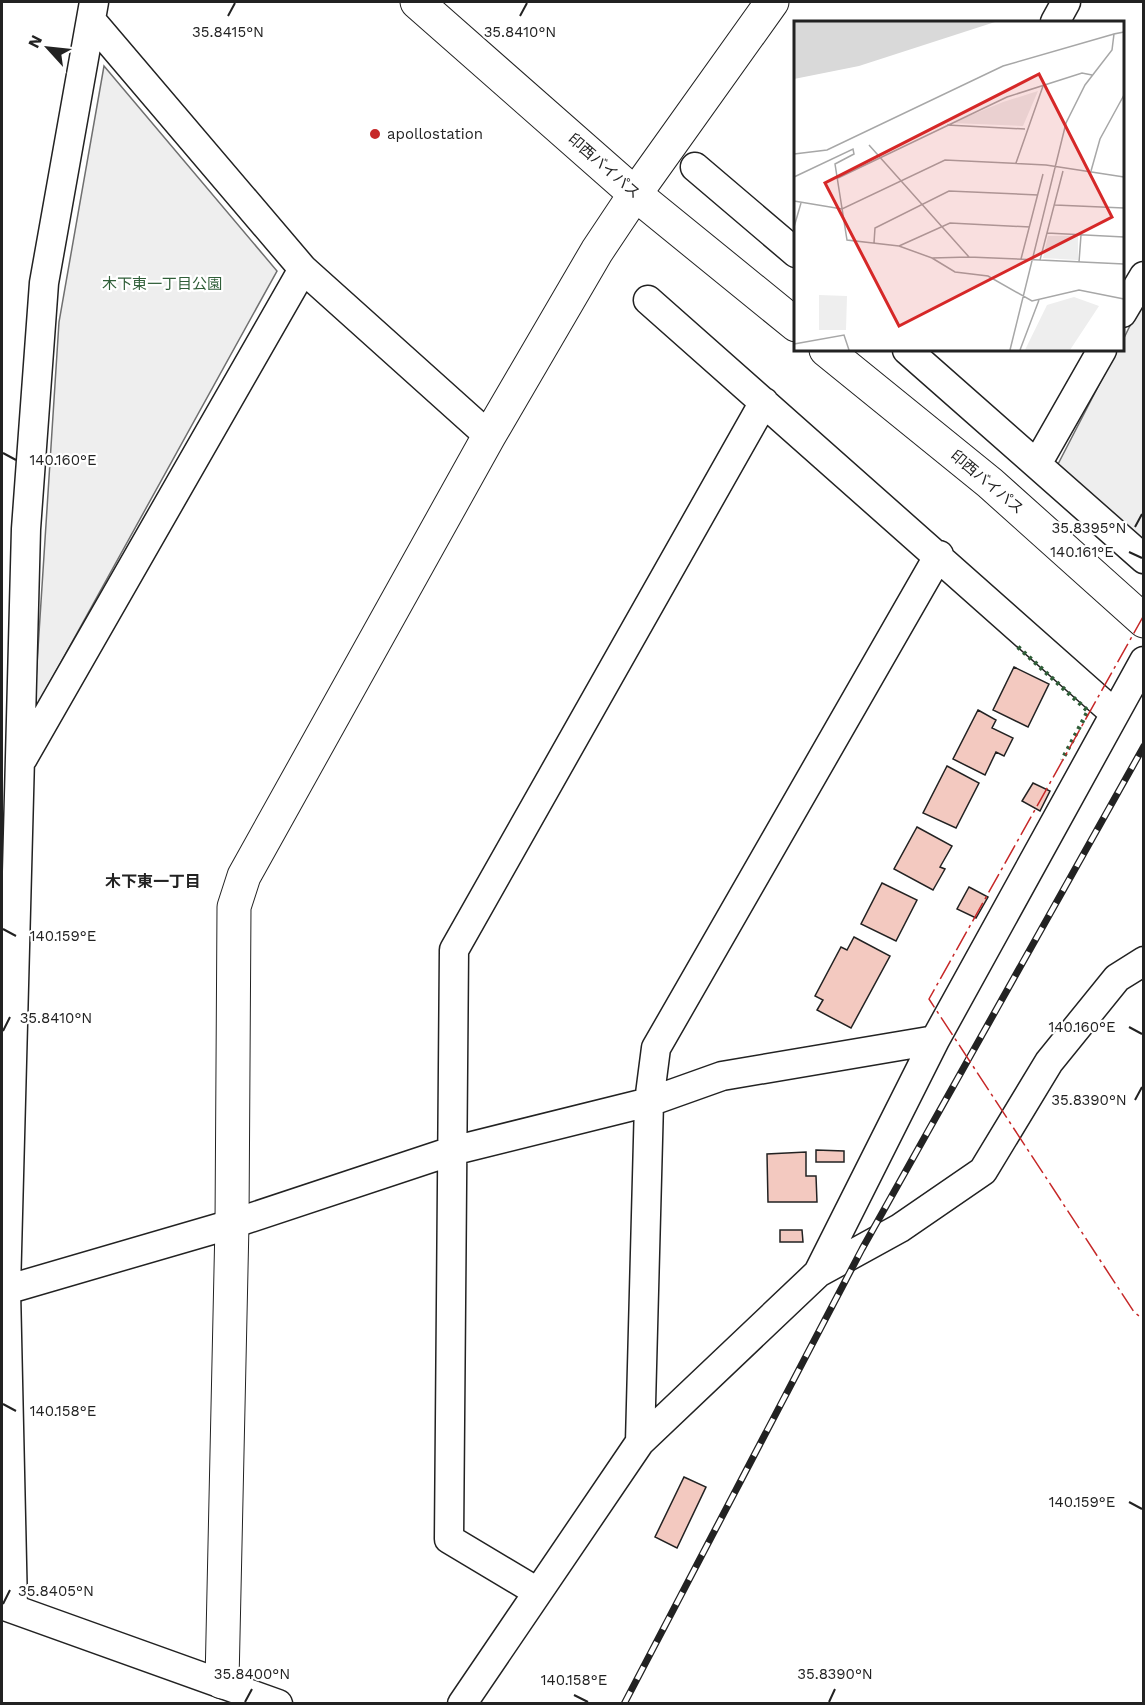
<svg xmlns="http://www.w3.org/2000/svg" width="1145" height="1705" font-family="'Work Sans','Noto Sans JP',sans-serif">
<style>
.green{fill:#eee;stroke:#6f6f6f;stroke-width:1.5}
.building{fill:#f3c9c0;stroke:#222;stroke-width:1.5}
.lines{fill:none;stroke-linecap:round;stroke-linejoin:round}
.street-casing{stroke:#222;stroke-width:31}
.secondary-casing{stroke:#222;stroke-width:35}
.highway-casing{stroke:#222;stroke-width:35}
.street{stroke:#fff;stroke-width:28}
.secondary{stroke:#fff;stroke-width:33}
.highway{stroke:#fff;stroke-width:33}
.rail-casing{stroke:#222;stroke-width:7}
.rail{stroke:#fff;stroke-width:4.5;stroke-dasharray:14;stroke-linecap:butt}
.hedge{stroke:#2f5e38;stroke-width:4.5;stroke-dasharray:3 4.5;stroke-linecap:butt}
.power{stroke:#c62828;stroke-width:1.5;stroke-dasharray:21 4.5 3 4.5;stroke-linecap:butt}
.ticks{fill:none;stroke:#222;stroke-width:2}
.poi-dot{fill:#c62828;stroke:#fff;stroke-width:2}
.labels{text-anchor:middle;dominant-baseline:central;stroke-width:4.5;stroke-linejoin:round;paint-order:stroke}
.poi-label{font-size:15px;fill:#222;stroke:#fff;text-anchor:start}
.street-label{font-size:15px;fill:#222;stroke:#fff}
.park-label{font-size:15px;fill:#2f5e38;stroke:#fff}
.neighbourhood-label{font-size:16px;font-weight:bold;fill:#222;stroke:#fff}
.inset-road{fill:none;stroke:#a7a7a7;stroke-width:1.5}
.view{fill:#d62828;fill-opacity:0.15;stroke:#d62828;stroke-width:3}
.inset-edge{fill:none;stroke:#222;stroke-width:3}
.ticks-label{font-size:15px;text-anchor:middle;fill:#222;stroke:#fff;stroke-width:4.5;stroke-linejoin:round;paint-order:stroke}
</style>
<rect width="100%" height="100%" fill="#fff"/>
<path class="green" d="M 104,66 L 277,271 L 34,711 L 59,322 Z
M 1143,299 L 1143,544 L 1056,468 L 1117,350 L 1122,350 L 1123,340 Z"/>
<path class="building" d="M 1014,667 L 1049,684 L 1028,727 L 993,710 Z
M 978,710 L 996,720 L 992,728 L 1013,738 L 1004,756 L 996,752 L 985,775 L 953,759 Z
M 947,766 L 979,783 L 956,828 L 923,813 Z
M 1033,783 L 1050,791 L 1040,811 L 1022,801 Z
M 917,827 L 952,846 L 940,867 L 945,869 L 933,890 L 894,869 Z
M 882,883 L 917,900 L 896,941 L 861,924 Z
M 969,887 L 988,897 L 976,918 L 957,909 Z
M 854,937 L 890,956 L 851,1028 L 817,1010 L 823,1000 L 815,996 L 841,947 L 847,950 Z
M 816,1150 L 844,1151 L 844,1162 L 816,1162 Z
M 806,1152 L 806,1176 L 816,1176 L 817,1202 L 768,1202 L 767,1154 Z
M 780,1230 L 802,1230 L 803,1242 L 780,1242 Z
M 684,1477 L 706,1487 L 677,1548 L 655,1537 Z"/>
<g class="lines">
<g class="street-casing">
<path id="street" d="M 91,20 L 303,269 L 489,436
M 1055,22 L 1066,2
M 695,167 L 796,253
M 648,300 L 1114,713
M 1122,313 L 1144,276
M 907,350 L 1144,559
M 1037,464 L 1102,350
M 23,758 L 303,269
M 818,1273 L 900,1228 L 983,1171 L 1049,1062 L 1117,978 L 1144,961
M 2,1291 L 232,1224 L 452,1151 L 649,1102 L 722,1076 L 935,1040 L 1144,661
M 640,1442 L 649,1102 L 656,1048 L 939,555
M 536,1591 L 449,1539 L 454,950 L 764,402
M 2,1605 L 278,1704
M 13,1608 L 6,1290 L 26,529 L 44,283 L 94,2
M 462,1704 L 640,1442 L 818,1273 L 935,1040"/>
</g>
<g class="secondary-casing">
<path id="secondary" d="M 222,1682 L 232,1224 L 234,907 L 244,876 L 489,436 L 597,251 L 635,194 L 772,2"/>
</g>
<g class="highway-casing">
<path id="highway" d="M 417,2 L 635,194 L 796,325
M 826,350 L 990,483 L 1144,621"/>
</g>
<use href="#street" class="street"/>
<use href="#secondary" class="secondary"/>
<use href="#highway" class="highway"/>
<g class="rail-casing">
<path id="rail" d="M 624,1704 L 862,1249 L 1144,746"/>
</g>
<use href="#rail" class="rail"/>
<path class="hedge" d="M 1018,647 L 1088,711 L 1062,760"/>
<path class="power" d="M 1144,615 L 929,999 L 1134,1312 L 1144,1320"/>
</g>
<path class="ticks" d="M 228,16 L 235,3M 520,16 L 527,3M 3,453 L 16,460M 1135,527 L 1142,514M 1129,552 L 1142,558M 3,929 L 16,936M 1129,1027 L 1142,1034M 3,1031 L 10,1017M 1135,1100 L 1142,1087M 3,1404 L 16,1411M 1129,1502 L 1142,1509M 3,1604 L 10,1590M 574,1695 L 588,1702M 245,1702 L 252,1689M 829,1702 L 835,1689"/>
<circle class="poi-dot" cx="375" cy="134" r="6"/>
<g class="labels">
<g class="poi-label">
<text x="387" y="134">apollostation</text>
</g>
<g class="street-label">
<text transform="translate(604 166) rotate(41)">印西バイパス</text>
<text transform="translate(987 482) rotate(40)">印西バイパス</text>
</g>
<g class="park-label">
<text x="162" y="284">木下東一丁目公園</text>
</g>
<g class="neighbourhood-label">
<text x="153" y="881">木下東一丁目</text>
</g>
</g>
<g transform="translate(794 21)">
<rect width="330" height="330" fill="#fff"/>
<path d="M 244,70 L 229,105 L 158,102 L 209,81 ZM 254,215 L 284,215 L 284,239 L 249,237 ZM 25,274 L 53,275 L 52,309 L 25,309 ZM 280,276 L 305,285 L 276,329 L 231,329 L 253,284 Z" fill="#eee"/>
<path d="M 0,1 L 201,1 L 65,45 L 0,58 Z" fill="#d9d9d9"/>
<path class="inset-road" d="M 153,104 L 231,108M 75,124 L 175,236 L 246,239M 0,133 L 33,129 L 209,45 L 320,13M 222,142 L 249,65M 269,150 L 246,239 L 330,243M 297,150 L 306,118 L 330,74M 0,156 L 59,128 L 60,133 L 41,143 L 53,219 L 105,225 L 138,237 L 175,236M 44,157 L 213,76 L 288,52 L 298,54M 0,180 L 48,188 L 151,139 L 252,144 L 330,156M 261,184 L 330,187M 0,206 L 7,182M 253,212 L 330,216M 80,222 L 81,207 L 155,170 L 244,174M 105,225 L 156,202 L 236,206M 138,237 L 161,251 L 194,255 L 238,280 L 285,269 L 330,278M 227,238 L 249,153M 285,241 L 287,214M 0,323 L 50,314 L 55,329M 216,329 L 272,102 L 291,64 L 318,29 L 320,13 L 330,11M 226,329 L 245,279"/>
<path class="view" d="M 245,53 L 318,196 L 105,305 L 31,162 Z"/>
<rect width="330" height="330" class="inset-edge"/>
</g>
<g class="ticks-label">
<text x="228" y="37">35.8415°N</text>
<text x="520" y="37">35.8410°N</text>
<text x="63" y="465">140.160°E</text>
<text x="1089" y="533">35.8395°N</text>
<text x="1082" y="557">140.161°E</text>
<text x="63" y="941">140.159°E</text>
<text x="56" y="1023">35.8410°N</text>
<text x="1082" y="1032">140.160°E</text>
<text x="1089" y="1105">35.8390°N</text>
<text x="63" y="1416">140.158°E</text>
<text x="1082" y="1507">140.159°E</text>
<text x="56" y="1596">35.8405°N</text>
<text x="252" y="1679">35.8400°N</text>
<text x="835" y="1679">35.8390°N</text>
<text x="574" y="1685">140.158°E</text>
</g>
<rect width="1145" height="1705" fill="none" stroke="#222222" stroke-width="6"/>
<g transform="translate(48 48) rotate(297)" stroke="#ffffff" stroke-width="4.5" paint-order="stroke">
<path d="M0-4.5L10 22L0 15L-10 22Z" fill="#222222"/>
<text y="-9" font-size="16" font-weight="bold" text-anchor="middle" fill="#222222">N</text>
</g>
</svg>
